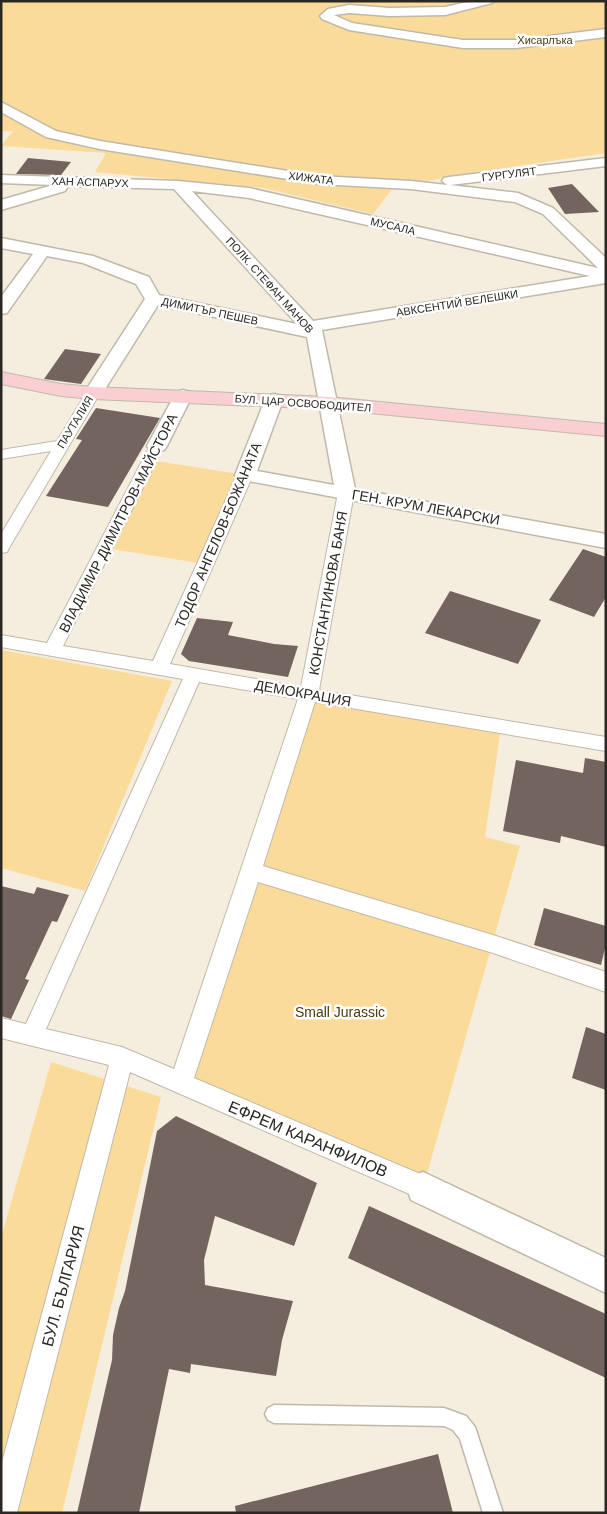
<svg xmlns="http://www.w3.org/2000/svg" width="607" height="1514" font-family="Helvetica,sans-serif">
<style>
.green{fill:#fbdb99}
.building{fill:#73645f}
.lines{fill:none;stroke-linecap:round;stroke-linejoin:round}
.service-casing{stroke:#bfb9aa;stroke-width:3}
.pedestrian-casing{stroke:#bfb9aa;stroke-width:2}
.minor-casing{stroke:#bfb9aa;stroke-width:3}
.secondary-casing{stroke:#bfb9aa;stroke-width:2}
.service{fill:#fff;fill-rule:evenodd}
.pedestrian{fill:#fff;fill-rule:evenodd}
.minor{fill:#fff;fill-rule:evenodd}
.secondary{fill:#facfd4;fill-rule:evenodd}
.labels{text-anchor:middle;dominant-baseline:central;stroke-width:5;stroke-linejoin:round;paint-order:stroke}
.far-park-label{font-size:11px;fill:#4b3a10;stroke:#fff}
.far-street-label{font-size:11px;fill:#2b2823;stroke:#fff}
.street-label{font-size:14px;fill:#2b2823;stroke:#fff}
.park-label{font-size:14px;fill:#4b3a10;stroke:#fff}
.near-street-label{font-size:16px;fill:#2b2823;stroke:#fff}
</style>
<rect width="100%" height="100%" fill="#f5eedf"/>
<path class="green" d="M 1,1 L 606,1 L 606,153 L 457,175 L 393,188 L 373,214 L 263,188 L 95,172 L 106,153 L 1,146 L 13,131 L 1,131 Z
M 150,460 L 245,475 L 205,564 L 105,548 Z
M 1,650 L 172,681 L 85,891 L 1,868 Z
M 309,694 L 501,728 L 485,837 L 520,846 L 423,1188 L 181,1084 Z
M 51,1062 L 161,1097 L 62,1513 L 1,1513 L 1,1238 Z"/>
<path class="building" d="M 28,158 L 71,162 L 61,175 L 16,174 Z
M 572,184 L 599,212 L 565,214 L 548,188 Z
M 65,349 L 101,354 L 81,384 L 44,379 Z
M 96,408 L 160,418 L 108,507 L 46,496 L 82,440 L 76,439 Z
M 583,549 L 606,557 L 606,597 L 594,617 L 549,600 Z
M 450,591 L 541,620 L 518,664 L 425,633 Z
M 197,618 L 233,622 L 228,635 L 274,644 L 298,646 L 288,677 L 189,661 L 181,654 Z
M 585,758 L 606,762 L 606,847 L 561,836 L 560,843 L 503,831 L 516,760 L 583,773 Z
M 1,886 L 34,894 L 37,887 L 69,895 L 57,922 L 52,921 L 25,979 L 29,980 L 11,1019 L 1,1016 Z
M 544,908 L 606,926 L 606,944 L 601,965 L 534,945 Z
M 586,1027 L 606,1034 L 606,1090 L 572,1078 Z
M 176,1116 L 317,1183 L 294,1246 L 215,1216 L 204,1260 L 205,1285 L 293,1301 L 282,1340 L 276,1376 L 191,1364 L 190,1373 L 169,1369 L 139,1513 L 77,1513 L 112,1360 L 113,1335 L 119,1308 L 125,1291 L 157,1131 Z
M 369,1206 L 606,1314 L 606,1378 L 348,1258 Z
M 438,1454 L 453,1513 L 236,1513 L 235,1506 Z"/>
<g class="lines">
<g class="service-casing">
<path id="service" d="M 274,1405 L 444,1408 L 466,1416 L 475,1427 L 503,1513 L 483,1513 L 460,1439 L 453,1430 L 444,1426 L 274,1423 L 268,1420 L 265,1414 L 268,1408 Z"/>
</g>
<g class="pedestrian-casing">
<path id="pedestrian" d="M 93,389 L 100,393 L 9,548 L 7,552 L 1,553 L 1,534 L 51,451 L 1,459 L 1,450 L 57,441 L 86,393 Z
M 157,442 L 162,443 L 164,446 L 63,646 L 153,661 L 237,475 L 240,472 L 250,472 L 253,475 L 170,664 L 301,687 L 338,493 L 341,490 L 351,490 L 354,493 L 319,690 L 606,737 L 606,751 L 315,702 L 263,866 L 493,935 L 606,972 L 606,992 L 493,953 L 258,882 L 194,1078 L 432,1179 L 435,1188 L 432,1197 L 423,1200 L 130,1072 L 17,1513 L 1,1513 L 1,1466 L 109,1065 L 1,1038 L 1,1018 L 26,1024 L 183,679 L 1,647 L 1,635 L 47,643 L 150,446 L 152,443 ZM 199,682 L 298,699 L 174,1069 L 122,1047 L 46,1029 Z"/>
</g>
<g class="minor-casing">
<path id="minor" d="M 472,1 L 494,1 L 492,3 L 445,15 L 389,16 L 349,13 L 334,15 L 352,23 L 463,40 L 516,40 L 606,29 L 606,37 L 516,48 L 463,48 L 349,30 L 322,19 L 320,16 L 328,9 L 349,5 L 389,8 L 445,7 Z
M 1,102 L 56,131 L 100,141 L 319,176 L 411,181 L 447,185 L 442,181 L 444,178 L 449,177 L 606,158 L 606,166 L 450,185 L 518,193 L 553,208 L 606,258 L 606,283 L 322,330 L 355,489 L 606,534 L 606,548 L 238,479 L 235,475 L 265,400 L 267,396 L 274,394 L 281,396 L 283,400 L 257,471 L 334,485 L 307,337 L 158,305 L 100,397 L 93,399 L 86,397 L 84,393 L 145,299 L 136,284 L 83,263 L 47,256 L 7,313 L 1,314 L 1,297 L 33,254 L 1,248 L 1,238 L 93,256 L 149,277 L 159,295 L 297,324 L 174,189 L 66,186 L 67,188 L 65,191 L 1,210 L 1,200 L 53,185 L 1,183 L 1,175 L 178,181 L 249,188 L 598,268 L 543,214 L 515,202 L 411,189 L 319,184 L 100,149 L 46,137 L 1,112 ZM 192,191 L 249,198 L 590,276 L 313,321 Z
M 183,390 L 190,392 L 192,396 L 167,446 L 164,450 L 157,452 L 150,450 L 147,446 L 174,396 L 176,392 Z
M 423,1172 L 606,1258 L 606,1293 L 411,1200 L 407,1188 L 411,1176 Z"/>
</g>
<g class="secondary-casing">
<path id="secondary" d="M 1,372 L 61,384 L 93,387 L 329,397 L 606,424 L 606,436 L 329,409 L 93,399 L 61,396 L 1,384 Z"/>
</g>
<use href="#service" class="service"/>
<use href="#pedestrian" class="pedestrian"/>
<use href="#minor" class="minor"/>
<use href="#secondary" class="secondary"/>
</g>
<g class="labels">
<g class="far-park-label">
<text x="545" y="40">Хисарлъка</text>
</g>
<g class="far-street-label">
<text transform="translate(509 174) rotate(-7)">ГУРГУЛЯТ</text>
<text transform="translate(311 178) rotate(7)">ХИЖАТА</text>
<text transform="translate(90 182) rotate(2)">ХАН АСПАРУХ</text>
<text transform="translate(393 226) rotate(13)">МУСАЛА</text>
<text transform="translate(270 285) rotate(48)">ПОЛК. СТЕФАН МАНОВ</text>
<text transform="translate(457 303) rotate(-9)">АВКСЕНТИЙ ВЕЛЕШКИ</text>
<text transform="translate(210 311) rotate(12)">ДИМИТЪР ПЕШЕВ</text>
<text transform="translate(303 403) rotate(4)">БУЛ. ЦАР ОСВОБОДИТЕЛ</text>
<text transform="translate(75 422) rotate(-59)">ПАУТАЛИЯ</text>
</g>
<g class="street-label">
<text transform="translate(426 507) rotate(10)">ГЕН. КРУМ ЛЕКАРСКИ</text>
<text transform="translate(118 523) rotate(-63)">ВЛАДИМИР ДИМИТРОВ-МАЙСТОРА</text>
<text transform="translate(218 535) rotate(-67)">ТОДОР АНГЕЛОВ-БОЖАНАТА</text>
<text transform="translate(328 593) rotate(-80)">КОНСТАНТИНОВА БАНЯ</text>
<text transform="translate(303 693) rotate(10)">ДЕМОКРАЦИЯ</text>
</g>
<g class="park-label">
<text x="340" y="1012">Small Jurassic</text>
</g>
<g class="near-street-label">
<text transform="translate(308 1139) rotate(23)">ЕФРЕМ КАРАНФИЛОВ</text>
<text transform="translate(63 1286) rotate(-75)">БУЛ. БЪЛГАРИЯ</text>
</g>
</g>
<rect width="607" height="1514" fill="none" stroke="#2b2823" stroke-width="5"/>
</svg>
